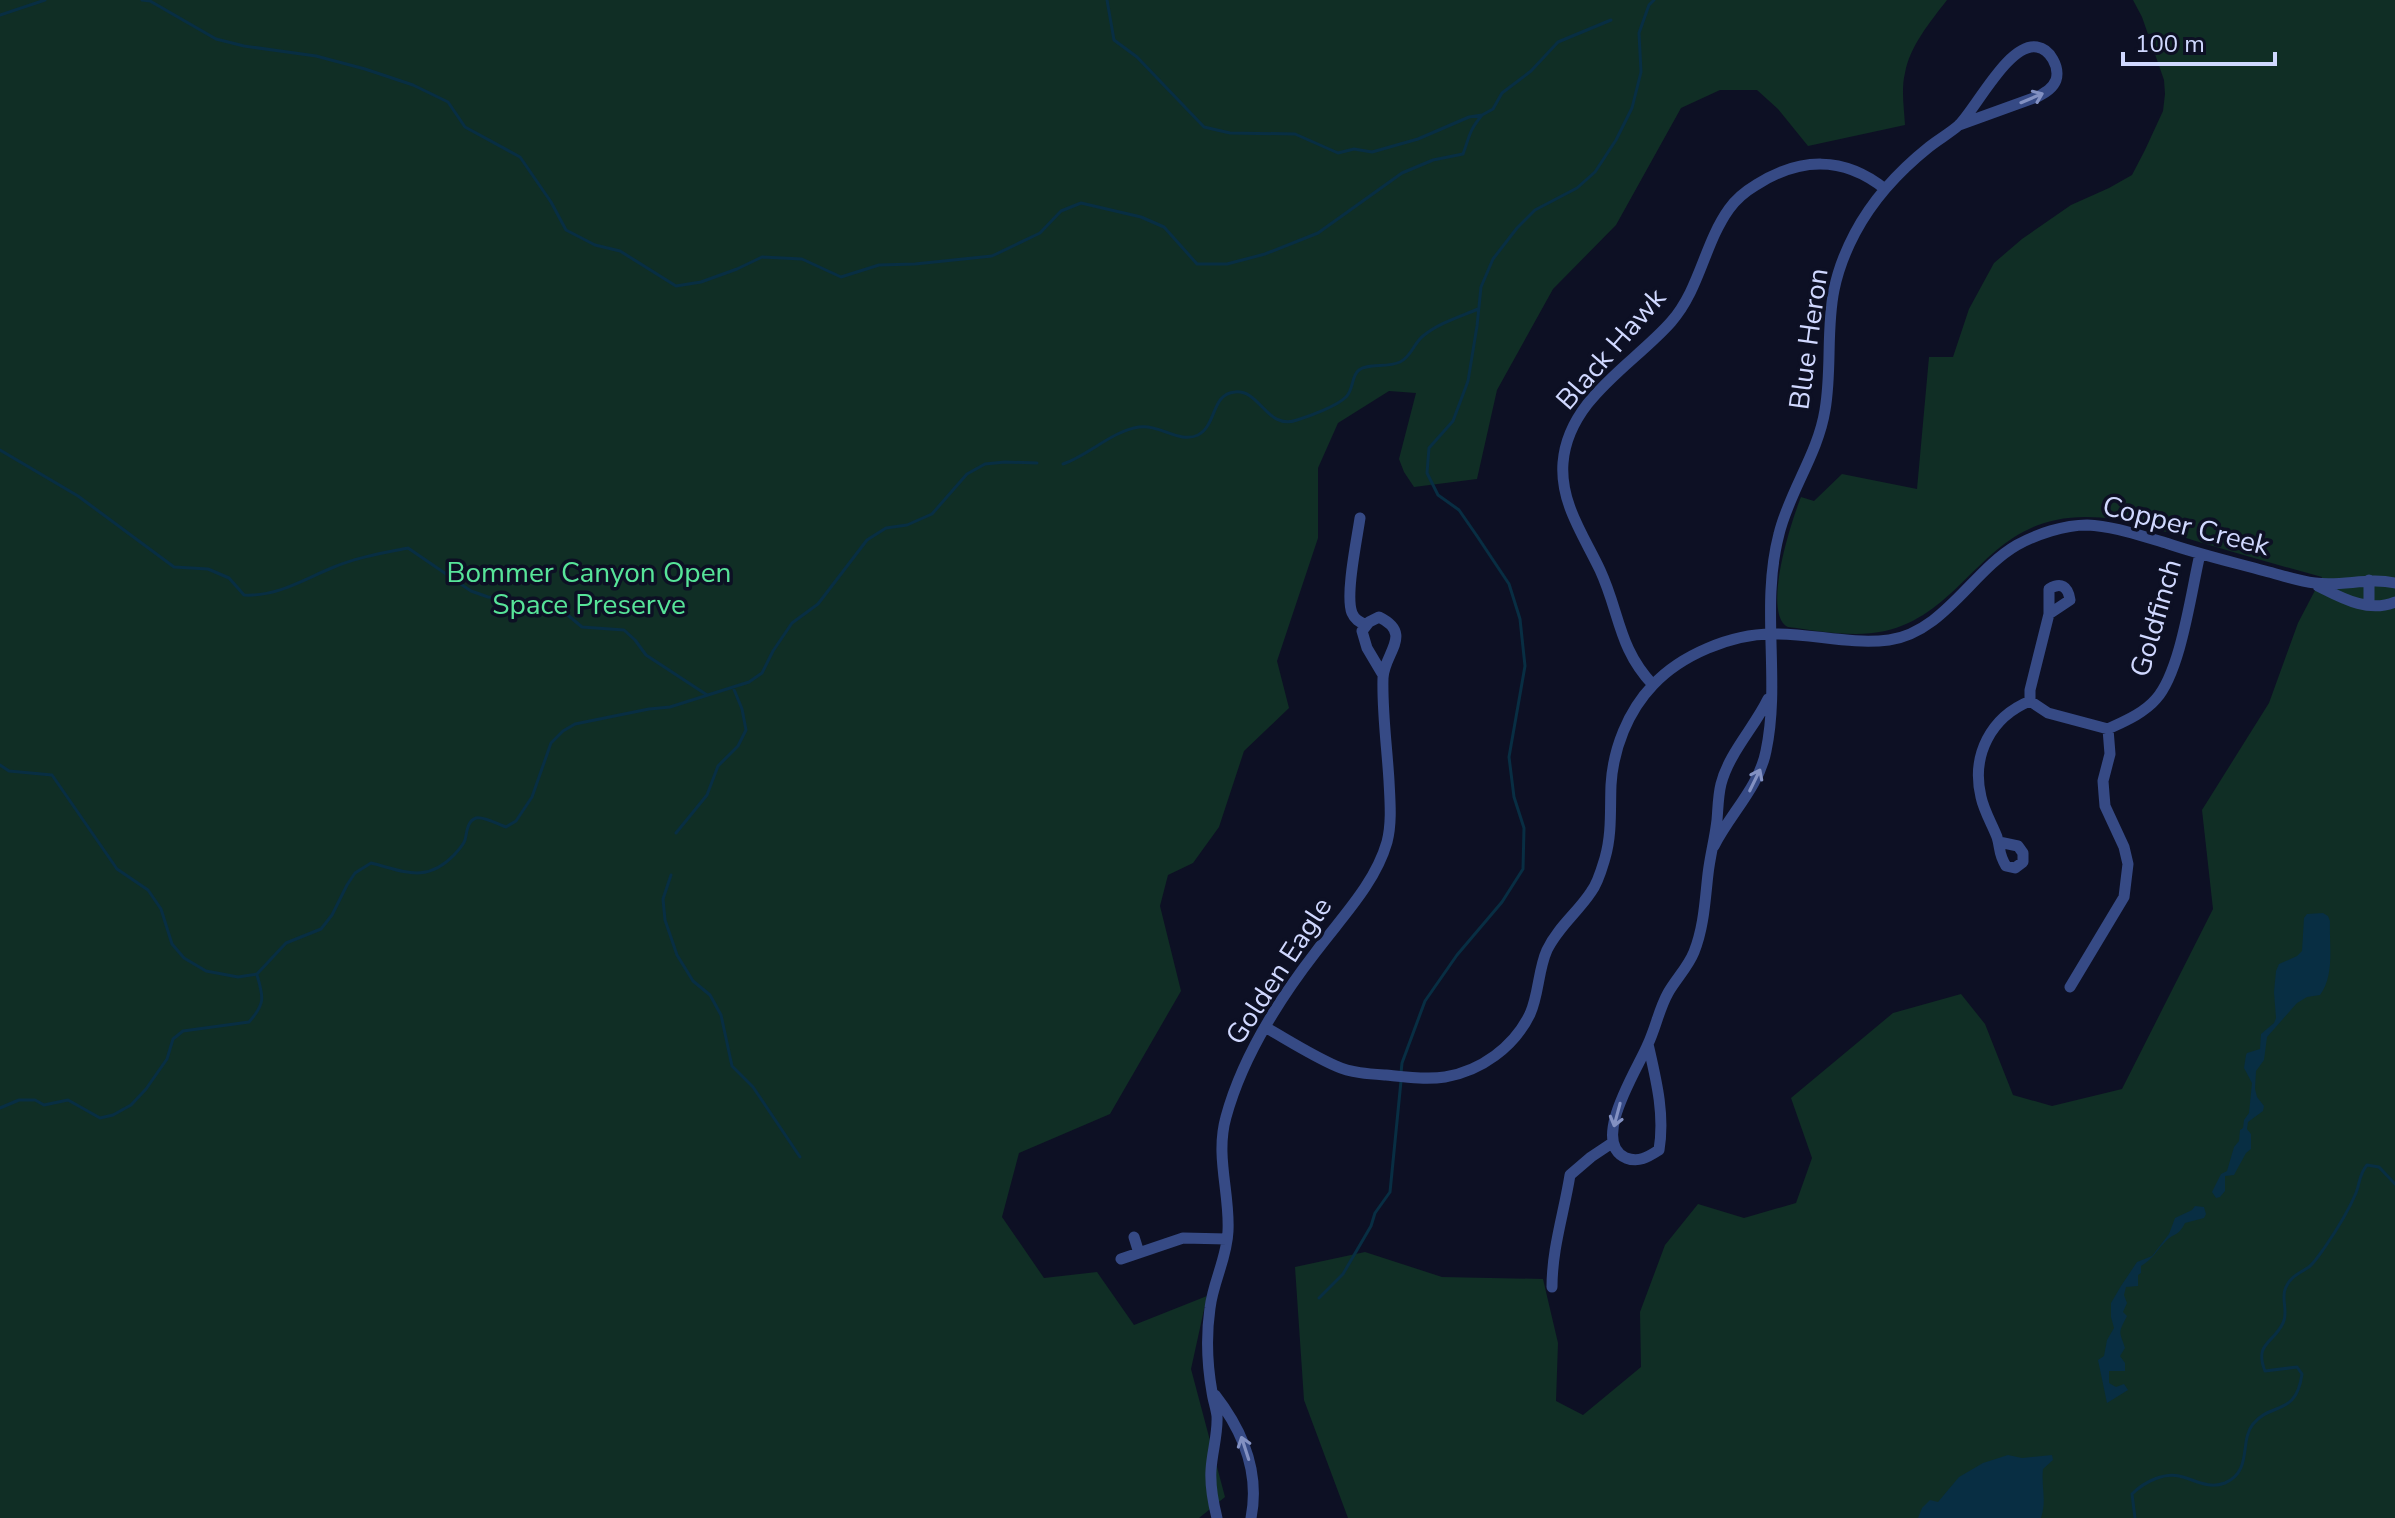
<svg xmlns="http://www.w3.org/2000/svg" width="2395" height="1518" font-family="'Nunito Sans',sans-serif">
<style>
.green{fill:#102e25}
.water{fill:#082e43}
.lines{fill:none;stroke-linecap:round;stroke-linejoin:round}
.stream{stroke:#082e43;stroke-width:3}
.minor{stroke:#364a85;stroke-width:11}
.oneway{stroke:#8391c2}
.labels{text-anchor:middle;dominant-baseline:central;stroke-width:7;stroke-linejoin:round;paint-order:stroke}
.street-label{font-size:28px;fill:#d0d8ff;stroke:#0d1024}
.park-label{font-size:28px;fill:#57e499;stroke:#0d1024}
</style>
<rect width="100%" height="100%" fill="#0d1024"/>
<path class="green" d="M 0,0 L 1947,0 C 1930,22 1910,46 1905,73 C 1901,89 1904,108 1905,125 L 1808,146 L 1778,109 L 1757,90 L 1720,90 L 1681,108 L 1616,225 L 1553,289 L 1497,390 L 1477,479 L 1414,487 L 1404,472 L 1399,459 L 1416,393 L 1389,391 L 1338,423 L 1318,468 L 1318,538 L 1277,661 L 1289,708 L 1244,751 L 1219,827 L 1193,863 L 1168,875 L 1160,906 L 1181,991 L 1110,1114 L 1019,1153 L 1002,1217 L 1044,1278 L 1097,1272 L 1134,1325 L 1207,1296 L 1191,1369 L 1225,1497 L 1199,1518 L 0,1518 Z
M 2133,0 L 2395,0 L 2395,1518 L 1348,1518 L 1304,1400 L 1295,1267 L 1365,1252 L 1442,1277 L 1543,1279 L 1558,1343 L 1556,1401 L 1583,1415 L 1641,1367 L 1640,1312 L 1665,1245 L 1698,1204 L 1744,1218 L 1796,1203 L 1812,1158 L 1791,1098 L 1893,1013 L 1961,994 L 1985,1024 L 2013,1095 L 2052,1106 L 2122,1089 L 2213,909 L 2202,810 L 2269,703 L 2298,623 L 2322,577 C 2281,566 2240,554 2199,542 C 2151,528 2106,510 2056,520 C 1981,535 1959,614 1885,631 C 1854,638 1819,631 1788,627 C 1761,614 1792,519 1801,497 L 1814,501 L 1842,474 L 1917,489 L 1929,357 L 1953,357 L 1969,309 L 1994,263 L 2022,239 L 2071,205 L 2109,188 L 2132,175 L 2145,150 L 2163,111 L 2165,94 L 2164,80 L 2142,17 Z"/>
<path class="water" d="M 2323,913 L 2328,916 L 2330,921 C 2329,945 2335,975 2320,995 L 2307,997 L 2297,1003 L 2267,1037 L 2264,1060 L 2256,1071 L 2255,1089 L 2257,1097 L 2264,1106 L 2263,1111 L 2248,1122 L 2247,1129 L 2251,1134 L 2251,1149 L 2246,1153 L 2234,1175 L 2225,1176 L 2225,1191 L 2220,1197 L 2216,1198 L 2212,1192 L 2221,1174 L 2227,1171 L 2234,1147 L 2239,1141 L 2240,1130 L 2243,1128 L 2244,1120 L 2249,1113 L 2252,1083 L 2244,1068 L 2246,1055 L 2247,1053 L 2260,1049 L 2261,1034 L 2274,1023 L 2276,1018 L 2274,992 L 2276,971 L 2279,964 L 2297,956 L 2302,951 L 2304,918 L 2307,914 Z
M 2195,1206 L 2204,1207 L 2206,1214 L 2204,1218 L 2185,1223 C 2178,1237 2175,1232 2166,1241 C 2157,1250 2152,1260 2141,1266 L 2141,1273 L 2138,1275 L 2138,1286 L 2126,1287 L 2124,1295 L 2127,1303 L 2123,1312 L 2127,1316 C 2118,1334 2119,1330 2125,1348 L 2120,1356 L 2125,1363 L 2125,1371 L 2109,1371 L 2109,1383 L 2116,1387 L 2124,1384 L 2128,1390 L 2107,1403 L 2098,1360 L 2104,1356 L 2107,1340 L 2114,1328 L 2111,1317 L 2111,1303 L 2121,1286 L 2137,1262 L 2152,1256 L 2169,1234 L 2175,1218 L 2192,1210 Z
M 2008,1455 L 2022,1458 L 2052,1455 L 2053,1460 L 2043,1469 C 2041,1487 2047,1500 2041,1518 L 1918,1518 L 1922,1508 L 1930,1500 L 1938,1502 L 1959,1477 L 1983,1463 Z"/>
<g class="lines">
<path class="stream" d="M 142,0 L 150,1 L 216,39 L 244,46 L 316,56 L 365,69 L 413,85 L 448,102 L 465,127 L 520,157 L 551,202 L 566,230 L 595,245 L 620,251 L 676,286 L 701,282 L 737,269 L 762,257 L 802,259 L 841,277 L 879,265 L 915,264 L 992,256 L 1040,233 L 1061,211 L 1081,203 L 1141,217 L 1164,227 L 1197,264 L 1227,264 L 1265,254 L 1318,233 L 1402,173 L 1433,160 L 1463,154 C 1470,135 1469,131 1482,115
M 1107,0 L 1114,40 L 1137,57 L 1204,127 L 1230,133 L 1295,134 L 1338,153 L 1354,149 L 1372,152 L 1418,139 L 1469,117 L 1482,115 L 1493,109 L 1502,93 L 1531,71 L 1558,42 L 1611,20
M 0,15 L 45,0
M 0,450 L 78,496 L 174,567 L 208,569 L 229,578 L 244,595 C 277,597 304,579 334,567 C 358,557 383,553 408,548 L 471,591 L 488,597 L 535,601
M 1063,464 C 1089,455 1112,431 1139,427 C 1159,424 1180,444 1198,435 C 1217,425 1211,394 1235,392 C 1260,389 1267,431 1297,420 C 1310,416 1337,406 1346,397 C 1354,389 1351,376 1359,370 C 1368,363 1387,368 1400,362 C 1411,357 1414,343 1423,336 C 1439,323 1459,317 1478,309
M 553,608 L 563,611 L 582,627 L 624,630 L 635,640 L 646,655 L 707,695
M 0,765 L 9,771 L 52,775 L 117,869 L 148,890 L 161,909 L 172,944 L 184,958 L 206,971 L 238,977 L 257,974 L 286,943 L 321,929 L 332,915 L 347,885 L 355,873 L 371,863 C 404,871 426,884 454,855 C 458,850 463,846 465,840 C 467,832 467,821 476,818 C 484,816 499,825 506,827 L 516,821 L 532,797 L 551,743 L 563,731 L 575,724 L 649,709 L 670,707 L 749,682 L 762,673 L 773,651 L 792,623 L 818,604 L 867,540 L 886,528 L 907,525 L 932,514 L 967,474 L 985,464 L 1005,462 L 1037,463
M 676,833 L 707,795 L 718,766 L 738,746 L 746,730 L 742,709 L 733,687
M 671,875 L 663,899 L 665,920 L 677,955 L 693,981 L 710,995 L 721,1015 L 732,1066 L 753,1087 L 800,1157
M 1401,1073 L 1402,1063 L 1425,1001 L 1457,955 L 1502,902 L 1523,869 L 1524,828 L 1514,797 L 1509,757 L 1525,666 L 1520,619 L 1509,584 L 1477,536 L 1459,510 L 1438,495 L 1427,473 L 1429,448 L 1453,421 L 1468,381 L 1477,326 L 1481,287 L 1493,259 L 1517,228 L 1535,210 L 1577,188 L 1595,172 L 1616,140 L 1632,108 L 1641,72 L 1639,33 L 1649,5 L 1654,0
M 0,1108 L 19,1100 L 35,1100 L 44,1105 L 68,1100 L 100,1118 L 113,1115 L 131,1105 L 146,1089 L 167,1059 L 173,1039 L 183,1031 L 249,1022 C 265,1004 264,998 257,975
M 1319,1298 L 1343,1274 L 1371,1226 L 1375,1213 L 1390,1192 L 1401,1081
M 2135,1518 L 2132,1494 C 2144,1482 2165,1471 2183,1477 C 2197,1481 2209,1489 2225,1483 C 2253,1471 2239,1441 2253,1424 C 2272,1401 2296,1417 2302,1374 L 2297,1367 L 2265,1371 C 2254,1343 2273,1344 2283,1323 C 2289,1311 2280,1298 2286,1287 C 2291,1276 2300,1273 2309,1267 C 2315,1262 2320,1254 2325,1247 C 2336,1231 2348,1212 2356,1193 C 2360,1183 2359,1174 2367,1165 L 2379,1167 L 2395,1184"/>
<path class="minor" d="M 1360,518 C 1357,539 1345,596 1352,613 C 1355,620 1360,622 1366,625
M 2318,586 C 2342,598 2368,613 2395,602
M 2369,605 L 2369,580
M 1653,685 C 1618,648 1620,613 1600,570 C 1584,536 1560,503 1563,463 C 1568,399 1633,365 1671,322 C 1700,289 1704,244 1729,209 C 1736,199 1746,191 1756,185 C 1800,157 1844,156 1885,189
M 2030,701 L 2048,713 L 2108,729 C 2125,721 2144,713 2156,699 C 2181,671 2191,592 2200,554
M 2030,701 L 2030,690 L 2049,614 L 2049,589 C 2061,582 2068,586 2070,600 L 2049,614
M 1999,842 L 2018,846 L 2023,853 L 2023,862 L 2015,868 L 2006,866 C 1998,853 2001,850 1997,837 C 1992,824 1984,811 1981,797 C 1971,755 1991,717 2030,701
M 1714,846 C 1730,814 1759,787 1766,751 C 1781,680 1760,606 1779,534 C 1789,492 1818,454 1825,410 C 1832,370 1826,329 1834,290 C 1838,270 1846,250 1855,233 C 1873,199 1899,171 1929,147 C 1939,139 1950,133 1959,125 C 1977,107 2009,42 2037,47 C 2050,49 2060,67 2056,80 C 2053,88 2046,92 2039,96 L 1959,125
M 2070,987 L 2124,897 L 2128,864 L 2124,847 L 2105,806 L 2104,794 L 2103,781 L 2110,754 L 2108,729
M 1265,1027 C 1288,1040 1311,1055 1336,1066 C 1351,1073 1370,1074 1386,1075 C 1405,1077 1426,1080 1445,1077 C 1481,1071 1514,1047 1530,1014 C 1539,994 1538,970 1547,950 C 1558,927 1578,912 1591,892 C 1598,883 1602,868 1605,858 C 1612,834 1610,809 1611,785 C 1613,749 1628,711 1653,685 C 1681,655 1731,634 1772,634 C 1811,633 1849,645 1889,640 C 1944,632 1972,571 2017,545 C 2037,534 2064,525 2087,525 C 2114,526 2141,536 2166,543 C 2198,554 2232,562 2265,571 C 2281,575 2298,581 2315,583 C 2342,587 2368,577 2395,583
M 1648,1044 C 1656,1079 1665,1114 1659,1150 C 1648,1157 1639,1163 1626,1158 C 1589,1142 1639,1067 1648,1044 C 1656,1027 1659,1009 1668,993 C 1676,979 1688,967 1694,952 C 1704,927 1705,900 1708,874 C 1710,856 1715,838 1717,820 C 1718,809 1718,796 1721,784 C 1729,753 1754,728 1768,699
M 1134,1237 L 1139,1253
M 1121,1259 L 1183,1238 L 1227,1239
M 1552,1287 C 1552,1248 1564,1213 1570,1175 L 1591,1157 L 1612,1143
M 1215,1395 C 1243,1431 1260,1472 1251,1518
M 1217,1518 C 1213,1502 1210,1486 1211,1470 C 1212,1452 1218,1434 1217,1416 C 1216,1408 1213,1400 1212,1392 C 1207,1364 1206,1336 1210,1308 C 1213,1282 1227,1258 1228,1231 C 1230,1193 1215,1156 1226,1117 C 1242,1058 1278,1001 1315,953 C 1341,918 1375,884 1387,842 C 1392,823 1390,801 1389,781 C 1387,747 1382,712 1383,678 C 1384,653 1414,634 1379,617 L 1369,622 L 1362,631 L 1367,648 L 1383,675"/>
</g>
<defs><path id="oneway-shaft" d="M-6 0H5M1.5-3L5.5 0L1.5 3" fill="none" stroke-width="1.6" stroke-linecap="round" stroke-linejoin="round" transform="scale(2)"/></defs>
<g class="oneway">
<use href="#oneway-shaft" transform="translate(2032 98) rotate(-23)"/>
<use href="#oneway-shaft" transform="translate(1755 780) rotate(-64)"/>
<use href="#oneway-shaft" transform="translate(1617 1115) rotate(105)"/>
<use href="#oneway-shaft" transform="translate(1245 1448) rotate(-108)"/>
</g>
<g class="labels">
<g class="street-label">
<text transform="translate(1809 339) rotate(-82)">Blue Heron</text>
<text transform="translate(1611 349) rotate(-49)">Black Hawk</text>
<text transform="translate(2186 526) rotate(14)">Copper Creek</text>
<text transform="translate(2156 618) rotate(-74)">Goldfinch</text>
<text transform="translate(1279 971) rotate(-57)">Golden Eagle</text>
</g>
<g class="park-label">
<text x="589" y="573">Bommer Canyon Open<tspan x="589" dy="32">Space Preserve</tspan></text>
</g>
</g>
<path d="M2123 52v12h152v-12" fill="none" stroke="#d0d8ff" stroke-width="4"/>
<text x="2135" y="52" font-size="24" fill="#d0d8ff" stroke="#0d1024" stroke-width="6" paint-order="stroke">100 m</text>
</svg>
